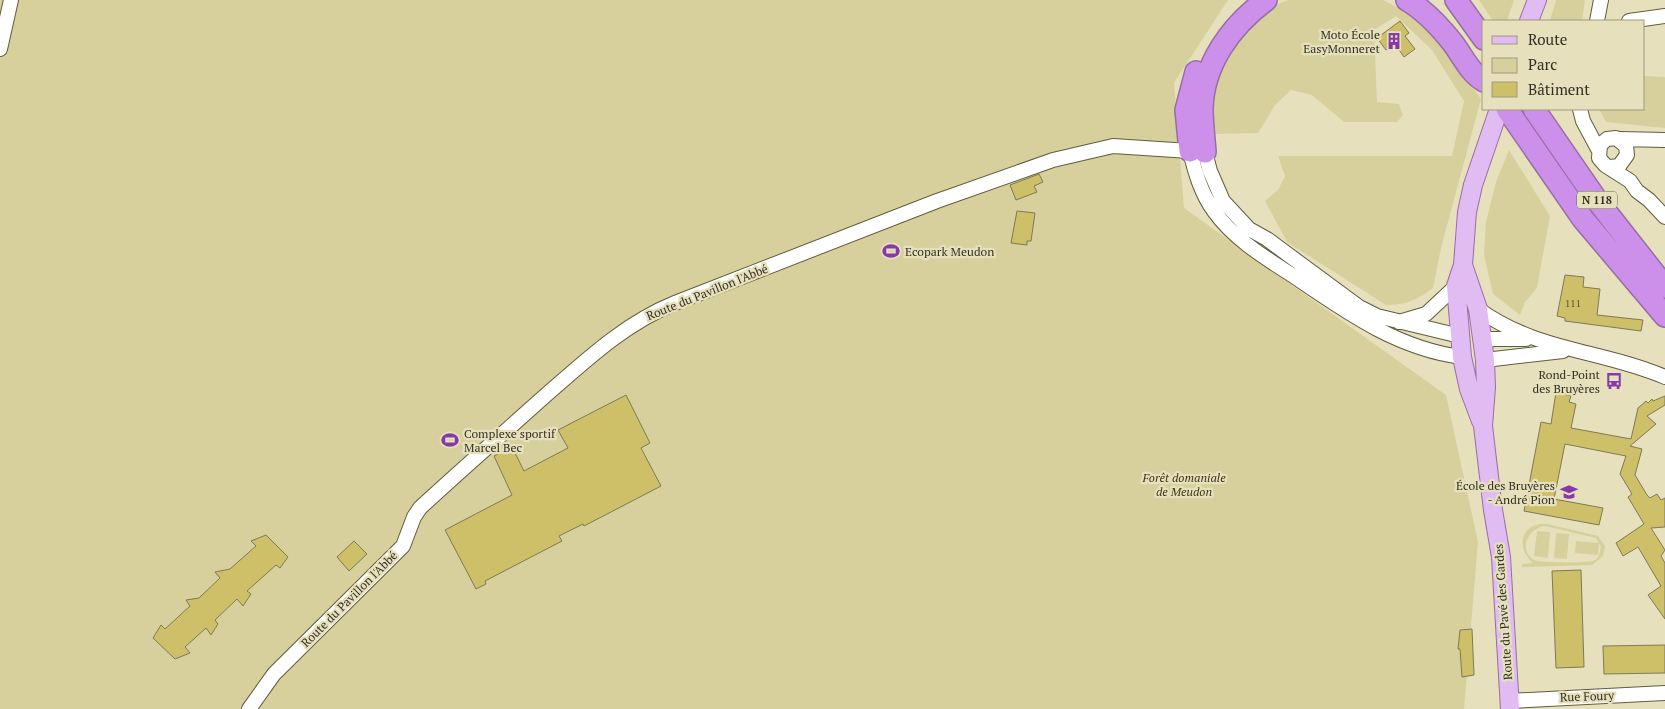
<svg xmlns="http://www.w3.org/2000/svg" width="1665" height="709" font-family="'PT Serif',serif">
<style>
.green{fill:#d7d09c;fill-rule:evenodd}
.building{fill:#cdc068;stroke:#7e7958}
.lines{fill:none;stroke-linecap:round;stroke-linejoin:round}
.minor-casing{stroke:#615c3c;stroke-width:16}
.major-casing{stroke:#966ea5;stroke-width:20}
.highway-casing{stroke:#966ea5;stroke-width:24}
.minor{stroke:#fff;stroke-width:14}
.major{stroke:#e0bcf3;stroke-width:18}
.highway{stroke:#cc90eb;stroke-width:21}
.labels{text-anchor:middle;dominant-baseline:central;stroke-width:4.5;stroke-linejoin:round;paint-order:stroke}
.number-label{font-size:10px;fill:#595434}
.shield{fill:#e6e1bc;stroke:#686550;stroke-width:1}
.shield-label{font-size:11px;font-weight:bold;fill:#323022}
.poi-label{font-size:12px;fill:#323022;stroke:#e6e1bc;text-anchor:end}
.street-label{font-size:12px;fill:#323022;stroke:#e6e1bc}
.park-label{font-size:12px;font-style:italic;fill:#3b350f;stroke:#e6e1bc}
</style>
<rect width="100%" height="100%" fill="#e6e1bc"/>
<path class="green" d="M 0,0 L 1228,0 L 1174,83 L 1184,208 L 1446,395 L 1478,542 L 1464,709 L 0,709 Z
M 1288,0 L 1383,0 L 1404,11 L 1430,31 L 1481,99 L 1441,248 L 1433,288 C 1417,300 1406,305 1386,305 L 1287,242 L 1265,201 L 1278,190 L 1285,176 L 1278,156 L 1452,156 L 1464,101 L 1432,50 L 1396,16 L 1374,30 L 1377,102 L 1399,104 L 1403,115 L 1397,122 L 1344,122 L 1312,95 L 1291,90 L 1275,105 L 1258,133 L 1215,134 L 1207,123 C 1210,111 1211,97 1215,85 C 1224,52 1255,11 1288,0 Z
M 1479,0 L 1514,0 L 1507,21 L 1493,21 Z
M 1556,0 L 1585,0 L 1582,21 L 1550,21 Z
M 1644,76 L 1665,77 L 1665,128 L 1606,122 L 1599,109 L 1644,109 Z
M 1509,150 L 1550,216 L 1537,288 L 1525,302 L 1520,315 L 1493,294 L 1484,255 L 1486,222 L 1496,182 Z
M 1539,524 L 1547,524 L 1598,536 L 1605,546 L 1603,556 L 1592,565 L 1522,567 L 1522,564 L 1533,563 C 1519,551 1517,530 1539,524 ZM 1545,526 L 1596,538 L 1601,547 L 1599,556 C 1597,558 1596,560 1593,561 C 1585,563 1540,563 1534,560 C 1517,549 1529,528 1545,526 Z
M 1537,531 L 1550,532 L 1548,558 L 1534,556 Z
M 1556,533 L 1569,534 L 1567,559 L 1554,558 Z
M 1576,541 L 1599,543 L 1598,555 L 1575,553 Z"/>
<path class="building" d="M 1400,21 L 1409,33 L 1405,36 L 1415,49 L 1404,57 L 1395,44 L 1386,50 L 1377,38 Z
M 1039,174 L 1043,182 L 1034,186 L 1037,192 L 1016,200 L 1010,185 Z
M 1017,211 L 1035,213 L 1031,241 L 1027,241 L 1027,245 L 1011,243 Z
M 1565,275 L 1584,277 L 1583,287 L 1600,289 L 1597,315 L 1643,320 L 1641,331 L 1565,321 L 1565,318 L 1557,316 Z
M 1556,392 L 1571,396 L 1569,402 L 1576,404 L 1571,428 L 1631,439 L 1638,408 L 1646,401 L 1648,403 L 1652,399 L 1653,401 L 1665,396 L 1665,405 L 1647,416 L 1656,424 L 1630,446 L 1642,449 L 1635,475 L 1647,495 L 1650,498 L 1657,494 L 1661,500 L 1665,498 L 1665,527 L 1651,528 L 1665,550 L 1661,556 L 1665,563 L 1665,619 L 1648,595 L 1661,586 L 1638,547 L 1623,556 L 1616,543 L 1644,524 L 1628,497 L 1632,494 L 1620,474 L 1626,456 L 1565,444 L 1554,499 L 1603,508 L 1599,525 L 1524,511 L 1541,422 L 1551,424 Z
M 626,395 L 650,443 L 641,448 L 661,486 L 584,526 L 583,524 L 559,536 L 562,541 L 485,581 L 486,584 L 476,589 L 445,530 L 512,495 L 494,456 L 512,447 L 524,471 L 568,448 L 558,430 Z
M 266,535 L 288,557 L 280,568 L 276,565 L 247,591 L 251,594 L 243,606 L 237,599 L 215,620 L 218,624 L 211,635 L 206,628 L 185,647 L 190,653 L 175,659 L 153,638 L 161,625 L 165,629 L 190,606 L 186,600 L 199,598 L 220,578 L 215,572 L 230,569 L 256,546 L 251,541 Z
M 354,541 L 367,554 L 349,571 L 337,557 Z
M 1581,570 L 1584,667 L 1556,668 L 1552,571 Z
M 1472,629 L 1474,675 L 1462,677 L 1460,649 L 1458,649 L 1460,630 Z
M 1665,645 L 1665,673 L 1604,674 L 1603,646 Z"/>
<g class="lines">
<g class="minor-casing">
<path id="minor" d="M 1597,21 L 1601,0
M 1629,21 L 1665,16
M 0,49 L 11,0
M 1580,109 L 1583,121 L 1598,149
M 1620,139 L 1665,140
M 1190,151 C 1195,172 1201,193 1214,211 C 1234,239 1264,257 1292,275 C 1345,311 1397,349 1462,357
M 1610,167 L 1619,166 L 1627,155 L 1626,146 L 1616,138 L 1607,139 L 1600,145 L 1599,158 L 1605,165 L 1630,181 L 1637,191 L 1649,200 L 1665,217
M 1478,309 C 1535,351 1602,350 1665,377
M 1399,322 L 1426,314 L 1456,286
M 1482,339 L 1526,339
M 1485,360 L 1563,351
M 1509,701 L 1665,693
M 249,709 L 274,674 L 403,546 L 414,517 L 420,508 C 459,472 498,438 537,403 C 581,365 621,325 675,303 L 937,201 L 1053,160 L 1113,146 L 1205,152 L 1210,171 L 1223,201 L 1249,229 L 1267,239 L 1359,307 L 1377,316 L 1460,336"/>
</g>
<g class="major-casing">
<path id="major" d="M 1529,21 L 1537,0
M 1463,265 L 1478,309 L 1485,360 L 1486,387 L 1483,426 L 1493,510 L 1501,557 L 1510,709
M 1481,421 L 1469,389 L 1462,357 L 1456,286 L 1463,265 L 1467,212 L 1473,185 L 1499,109"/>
</g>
<g class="highway-casing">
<path id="highway" d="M 1407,0 C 1424,10 1440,27 1452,42 C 1463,56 1469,72 1484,81
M 1456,0 L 1484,39
M 1507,109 L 1583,219 L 1665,316
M 1534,109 L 1596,199 L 1665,287
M 1190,151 L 1186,110 L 1196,72
M 1205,152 C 1204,138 1202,123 1202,109 C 1203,64 1231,26 1266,0"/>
</g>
<use href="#minor" class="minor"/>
<use href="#major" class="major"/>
<use href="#highway" class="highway"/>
</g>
<defs>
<g id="building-bare" transform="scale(1.35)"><path d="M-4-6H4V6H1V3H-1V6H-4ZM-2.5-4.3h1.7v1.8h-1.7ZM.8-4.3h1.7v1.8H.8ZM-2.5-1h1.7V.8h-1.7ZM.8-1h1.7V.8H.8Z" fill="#8739aa" stroke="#e6e1bc" stroke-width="2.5" paint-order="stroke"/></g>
<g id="stadium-bare" transform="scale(1.35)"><path d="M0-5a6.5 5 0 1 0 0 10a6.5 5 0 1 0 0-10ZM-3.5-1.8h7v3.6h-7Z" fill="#8739aa" stroke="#e6e1bc" stroke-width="2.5" paint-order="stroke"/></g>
<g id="bus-bare" transform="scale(1.35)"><path d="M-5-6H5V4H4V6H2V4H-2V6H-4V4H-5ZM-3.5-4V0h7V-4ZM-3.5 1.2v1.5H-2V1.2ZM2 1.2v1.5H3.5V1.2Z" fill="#8739aa" stroke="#e6e1bc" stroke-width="2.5" paint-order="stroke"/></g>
<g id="school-bare" transform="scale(1.35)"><path d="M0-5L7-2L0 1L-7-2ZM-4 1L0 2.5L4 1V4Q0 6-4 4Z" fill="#8739aa" stroke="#e6e1bc" stroke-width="2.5" paint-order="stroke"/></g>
</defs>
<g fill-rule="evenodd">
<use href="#building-bare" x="1394" y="41"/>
<use href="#stadium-bare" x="891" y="251"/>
<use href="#bus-bare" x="1614" y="381"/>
<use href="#stadium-bare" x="450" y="440"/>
<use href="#school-bare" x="1569" y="492"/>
</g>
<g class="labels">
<g class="number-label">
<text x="1573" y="303">111</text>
</g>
<rect class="shield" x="1577" y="191.5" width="40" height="17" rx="4"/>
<g class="shield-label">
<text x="1597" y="200">N 118</text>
</g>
<g class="poi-label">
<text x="1380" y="34">Moto École<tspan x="1380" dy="14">EasyMonneret</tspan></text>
<text x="905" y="251" text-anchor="start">Ecopark Meudon</text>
<text x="1600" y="374">Rond-Point<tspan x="1600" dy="14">des Bruyères</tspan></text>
<text x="464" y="433" text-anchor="start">Complexe sportif<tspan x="464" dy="14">Marcel Bec</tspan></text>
<text x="1555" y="485">École des Bruyères<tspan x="1555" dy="14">- André Pion</tspan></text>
</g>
<g class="street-label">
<text transform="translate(707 292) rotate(-22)">Route du Pavillon l'Abbé</text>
<text transform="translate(349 599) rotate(-45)">Route du Pavillon l'Abbé</text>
<text transform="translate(1503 612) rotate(-94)">Route du Pavé des Gardes</text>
<text transform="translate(1587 696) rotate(-2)">Rue Foury</text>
</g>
<g class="park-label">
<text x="1184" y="477">Forêt domaniale<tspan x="1184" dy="14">de Meudon</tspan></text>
</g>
</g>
<rect x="1482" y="20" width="162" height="90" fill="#e6e1bc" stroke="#9e9a7e"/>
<rect x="1492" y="36" width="25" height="8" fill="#e0bcf3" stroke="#9e9a7e"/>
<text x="1528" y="45" font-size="15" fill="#323022">Route</text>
<rect x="1492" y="58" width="25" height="15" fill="#d7d09c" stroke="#9e9a7e"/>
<text x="1528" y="70" font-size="15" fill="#323022">Parc</text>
<rect x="1492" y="82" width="25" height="15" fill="#cdc068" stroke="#9e9a7e"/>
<text x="1528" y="95" font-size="15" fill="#323022">Bâtiment</text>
</svg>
